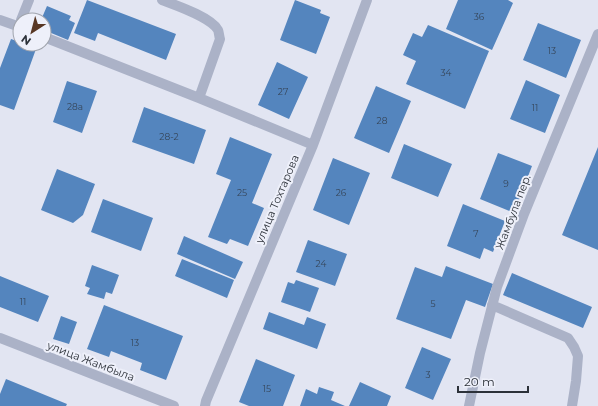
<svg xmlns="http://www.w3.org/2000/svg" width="598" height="406" font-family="Montserrat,sans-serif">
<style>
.building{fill:#5485be}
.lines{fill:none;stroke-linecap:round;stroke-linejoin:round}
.street{stroke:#abb2c7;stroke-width:10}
.labels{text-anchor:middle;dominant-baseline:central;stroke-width:4;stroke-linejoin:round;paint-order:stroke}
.number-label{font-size:9px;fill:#36465a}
.street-label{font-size:11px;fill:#2c3139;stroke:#eef0fa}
</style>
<rect width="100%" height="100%" fill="#e2e5f2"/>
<path class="building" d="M 87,0 L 176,34 L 166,60 L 98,33 L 95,41 L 74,33 Z
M 295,0 L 321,10 L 320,13 L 330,17 L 316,54 L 280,40 Z
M 458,0 L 508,0 L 513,3 L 492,50 L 446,29 Z
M 47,6 L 71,16 L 69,20 L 75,23 L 68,40 L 44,30 L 44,20 L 41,20 Z
M 538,23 L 581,40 L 566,78 L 523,60 Z
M 428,25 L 489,51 L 465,109 L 406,84 L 416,61 L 403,55 L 413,33 L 422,37 Z
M 11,39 L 20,42 L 20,44 L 24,44 L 36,49 L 14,110 L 0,105 L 0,68 Z
M 277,62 L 308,77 L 289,119 L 258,105 Z
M 526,80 L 560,95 L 545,133 L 510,119 Z
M 67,81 L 97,91 L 82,133 L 53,122 Z
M 376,86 L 411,101 L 389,153 L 354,138 Z
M 144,107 L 206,130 L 194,164 L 132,142 Z
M 230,137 L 272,154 L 252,203 L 264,208 L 248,246 L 230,239 L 227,244 L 208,237 L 231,180 L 216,174 Z
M 404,144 L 452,164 L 438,197 L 391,178 Z
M 598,147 L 598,250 L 562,235 Z
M 498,153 L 532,166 L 514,213 L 480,199 Z
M 333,158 L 370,173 L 349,225 L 313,210 Z
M 57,169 L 95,184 L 83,215 L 73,223 L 41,210 Z
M 103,199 L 153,218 L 141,251 L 91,232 Z
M 463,204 L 505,221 L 493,252 L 484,248 L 480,259 L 447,246 Z
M 184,236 L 243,262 L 235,279 L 177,254 Z
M 308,240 L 347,254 L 335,286 L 296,272 Z
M 182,259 L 234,280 L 227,298 L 175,276 Z
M 92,265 L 119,275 L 112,294 L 106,292 L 104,299 L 87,294 L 90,288 L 85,286 Z
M 446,266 L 493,284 L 485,307 L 466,300 L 451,339 L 396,319 L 415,267 L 442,277 Z
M 512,273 L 592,307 L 583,328 L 503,295 Z
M 0,276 L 49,296 L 38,322 L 0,307 Z
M 296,280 L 319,288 L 310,312 L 281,302 L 288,282 L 294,284 Z
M 104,305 L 183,336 L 166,380 L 140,370 L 142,363 L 111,351 L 109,357 L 87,349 Z
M 269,312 L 304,325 L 307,317 L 326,324 L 317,349 L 263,329 Z
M 61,316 L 77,322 L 69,344 L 53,339 Z
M 422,347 L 451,359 L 433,400 L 405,388 Z
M 256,359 L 295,375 L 283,406 L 249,406 L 239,402 Z
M 6,379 L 67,404 L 66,406 L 0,406 L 0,394 Z
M 360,382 L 391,396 L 387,406 L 349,406 Z
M 319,387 L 334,392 L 331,400 L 345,406 L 300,406 L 306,389 L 317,394 Z"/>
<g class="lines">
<path class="street" d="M 162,0 C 175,5 211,17 218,30 C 219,32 219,36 220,39 L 199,98
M 0,20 L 20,27
M 21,20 L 29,0
M 44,37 L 199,98 L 313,145
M 492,305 L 568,338 L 574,347 L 578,356 L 576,381 L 572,406
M 0,338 L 174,406
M 205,406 L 206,401 L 313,145 L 367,0
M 469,406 L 480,353 L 497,287 L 524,214 L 598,34"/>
</g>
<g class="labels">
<g class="number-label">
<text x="479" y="16">36</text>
<text x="552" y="50">13</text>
<text x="446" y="72">34</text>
<text x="283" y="91">27</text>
<text x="75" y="106">28а</text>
<text x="535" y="107">11</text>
<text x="382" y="120">28</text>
<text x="169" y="136">28-2</text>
<text x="506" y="183">9</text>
<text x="242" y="192">25</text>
<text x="341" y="192">26</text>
<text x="476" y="233">7</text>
<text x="321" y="263">24</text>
<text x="23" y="301">11</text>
<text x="433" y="303">5</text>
<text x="135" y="342">13</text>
<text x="428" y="374">3</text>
<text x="267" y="388">15</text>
</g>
<g class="street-label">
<text transform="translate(277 199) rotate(-67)">улица Тохтарова</text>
<text transform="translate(513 212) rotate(-69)">Жамбула пер.</text>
<text transform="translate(91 361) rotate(21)">улица Жамбыла</text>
</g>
</g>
<g transform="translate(32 32) rotate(216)"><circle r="19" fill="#eef0fa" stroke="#a0a4ad"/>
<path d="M0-3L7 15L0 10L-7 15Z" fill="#583724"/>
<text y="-6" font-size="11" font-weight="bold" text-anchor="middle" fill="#2c3139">N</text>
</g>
<path d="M458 386v6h70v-6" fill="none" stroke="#2c3139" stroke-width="2"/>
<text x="464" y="386" font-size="12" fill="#2c3139" stroke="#eef0fa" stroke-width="3" paint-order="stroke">20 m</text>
</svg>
